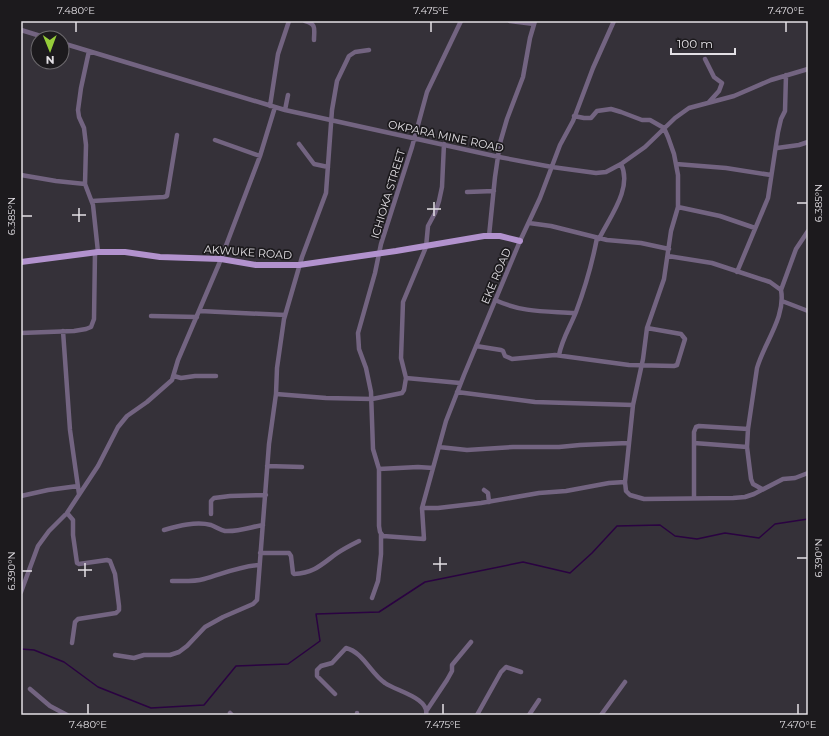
<svg xmlns="http://www.w3.org/2000/svg" width="829" height="736" font-family="Montserrat,sans-serif">
<style>
.lines{fill:none;stroke-linecap:round;stroke-linejoin:round}
.stream{stroke:#2a0241;stroke-width:1.5}
.minor{stroke:#736481;stroke-width:4.5}
.major{stroke:#b292ce;stroke-width:6}
.ticks{fill:none;stroke:#e3e0e5;stroke-width:1.5}
.labels{text-anchor:middle;dominant-baseline:central;stroke-width:3.5;stroke-linejoin:round;paint-order:stroke}
.street-label{font-size:11px;fill:#e3e0e5;stroke:#1c1a1d}
.neatline{fill:none;stroke:#e3e0e5;stroke-width:1.5}
.ticks-label{font-size:10px;text-anchor:middle;fill:#e3e0e5}
</style>
<rect width="100%" height="100%" fill="#353139"/>
<g class="lines">
<path class="stream" d="M 21,649 L 34,650 L 64,662 L 98,687 L 151,708 L 204,705 L 236,666 L 288,664 L 320,641 L 316,614 L 379,612 L 425,582 L 523,562 L 570,573 L 592,553 L 617,526 L 660,525 L 675,536 L 697,539 L 725,533 L 759,538 L 775,524 L 808,519"/>
<path class="minor" d="M 305,21 C 317,24 314,29 314,40
M 461,21 L 427,92 L 412,147 L 381,244 L 375,273 L 358,333 L 359,349 L 366,368 L 371,392 L 373,449 L 379,469 L 379,526 L 380,532 L 383,536 L 424,539 L 422,508 L 446,421 L 464,375 L 520,241 L 540,198 L 560,145 L 573,121 L 593,68 L 614,21
M 510,21 L 534,24
M 21,30 L 47,38
M 62,43 L 285,110 L 499,157 L 552,167 L 596,173 L 606,172 L 621,164 L 645,147 L 675,118 L 689,108 L 734,96 L 771,80 L 808,69
M 89,51 L 81,88 L 78,110 L 79,117 L 84,128 L 86,145 L 85,184 L 93,205 L 98,252
M 705,59 L 714,77 L 722,83 L 719,91 L 709,102
M 270,106 L 278,54 L 289,21
M 285,110 L 288,95
M 574,116 L 584,118 L 591,118 L 597,111 L 611,109 L 621,112 L 642,120 L 650,120 L 664,128 L 668,137 L 674,154 L 678,175 L 678,207 L 671,231 L 664,279 L 647,328 L 643,359 L 633,405 L 625,482 L 626,491 L 630,495 L 644,499 L 733,498 L 745,497 L 754,494 L 783,479 L 795,478 L 808,473
M 215,140 L 260,156
M 299,144 L 314,164 L 328,167
M 777,148 L 799,145 L 808,142
M 676,164 L 726,168 L 771,175
M 21,175 L 56,181 L 85,184
M 467,192 L 494,191
M 92,201 L 164,197 L 167,196 L 177,135
M 678,207 L 720,216 L 755,228
M 529,223 L 551,226 L 607,240 L 641,243 L 669,249
M 489,236 L 495,177 L 500,143 L 507,119 L 523,77 L 530,38 L 535,21
M 599,239 C 609,218 633,188 621,164
M 668,256 L 712,263 L 770,282 L 781,290 C 786,317 764,343 757,368 L 748,429 L 747,447 L 751,479 L 753,484 L 762,489
M 737,272 L 768,198 L 778,132 L 781,119 L 785,111 L 786,75
M 781,290 L 796,249 L 808,231
M 495,300 C 524,313 545,311 575,313
M 782,301 L 808,311
M 200,311 L 285,315
M 151,316 L 197,317
M 63,331 L 70,430 L 79,494
M 21,333 L 74,331 L 86,329 L 91,327 L 94,319 L 95,252
M 476,346 L 501,350 L 503,351 L 505,356 L 512,359 L 555,355 L 629,365 L 674,366 L 677,365 L 685,339 L 681,334 L 647,328
M 559,355 C 562,339 570,327 576,312 C 585,288 592,264 597,238
M 174,376 L 181,378 L 195,376 L 216,376
M 406,378 L 460,383
M 457,392 L 535,402 L 633,405
M 276,394 L 326,398 L 372,399 L 402,393 L 404,390 L 406,378 L 401,358 L 403,302 L 426,247 L 428,226 L 435,213 L 439,201 L 442,187 L 444,144
M 694,443 L 747,447
M 439,447 L 467,450 L 513,447 L 559,447 L 580,445 L 628,443
M 267,466 L 302,467
M 379,469 L 418,467 L 433,468
M 484,490 L 488,493 L 489,502
M 21,496 L 48,490 L 78,486
M 694,498 L 694,432 L 696,427 L 699,426 L 748,429
M 422,508 L 438,508 L 481,503 L 539,493 L 566,491 L 609,483 L 625,482
M 67,513 L 73,520 L 73,535 L 77,563 L 79,564 L 107,560 L 110,561 L 115,574 L 119,606 L 119,610 L 116,613 L 78,619 L 75,622 L 72,643
M 211,514 L 211,501 L 214,498 L 230,496 L 266,495
M 164,530 C 178,526 196,521 211,525 C 216,527 220,530 225,531 C 238,532 251,527 263,525
M 260,553 L 289,553 L 291,556 L 293,573 L 294,574 C 314,573 321,565 336,554 C 343,549 351,545 359,541
M 172,581 C 182,581 193,582 204,579 C 222,574 240,566 259,565
M 21,592 L 38,546 L 49,531 L 67,513 L 98,466 L 118,427 L 127,416 L 147,402 L 172,380 L 178,360 L 219,264 L 260,156 L 275,107
M 372,598 L 378,581 L 381,554 L 381,534
M 115,655 L 134,658 L 144,655 L 170,655 L 179,652 L 187,646 L 205,627 L 223,617 L 253,604 L 257,600 L 269,444 L 276,394 L 277,368 L 284,319 L 302,257 L 326,193 L 332,110 L 337,81 L 349,56 L 355,52 L 369,50
M 30,689 L 50,706 L 67,715
M 335,694 L 317,676 L 317,670 L 321,666 L 332,663 L 346,648 C 363,652 371,674 385,683 C 396,691 430,698 426,715
M 427,710 L 447,680 L 452,671 L 452,665 L 471,642
M 230,713 L 232,715
M 357,713 L 357,715
M 477,715 L 501,672 L 506,667 L 521,672
M 529,715 L 539,700
M 601,715 L 625,682"/>
<path class="major" d="M 21,262 L 98,252 L 125,252 L 160,257 L 221,259 L 256,265 L 299,265 L 396,251 L 484,236 L 500,236 L 520,241"/>
</g>
<path class="ticks" d="M 76,22 L 76,32M 431,22 L 431,32M 786,22 L 786,32M 434,202 L 434,216M 797,203 L 807,203M 79,208 L 79,222M 427,209 L 441,209M 72,215 L 86,215M 22,216 L 32,216M 440,557 L 440,571M 797,558 L 807,558M 85,563 L 85,577M 433,564 L 447,564M 78,570 L 92,570M 22,571 L 32,571M 88,704 L 88,714M 443,704 L 443,714M 798,704 L 798,714"/>
<g class="labels">
<g class="street-label">
<text transform="translate(446 136) rotate(12)">OKPARA MINE ROAD</text>
<text transform="translate(388 194) rotate(-73)">ICHIOKA STREET</text>
<text transform="translate(248 252) rotate(4)">AKWUKE ROAD</text>
<text transform="translate(496 276) rotate(-67)">EKE ROAD</text>
</g>
</g>
<rect width="829" height="736" fill="none" stroke="#1c1a1d" stroke-width="44"/>
<g transform="translate(50 50) rotate(179)"><circle r="19" fill="#1c1a1d" stroke="#6c696d"/>
<path d="M0-3L7 15L0 10L-7 15Z" fill="#95cc3a"/>
<text y="-6" font-size="11" font-weight="bold" text-anchor="middle" fill="#e3e0e5">N</text>
</g>
<path d="M671 48v6h64v-6" fill="none" stroke="#e3e0e5" stroke-width="2"/>
<text x="677" y="48" font-size="12" fill="#e3e0e5" stroke="#1c1a1d" stroke-width="3" paint-order="stroke">100 m</text>
<rect x="22" y="22" width="785" height="692" class="neatline"/>
<g class="ticks-label">
<text x="76" y="14">7.480°E</text>
<text x="431" y="14">7.475°E</text>
<text x="786" y="14">7.470°E</text>
<text transform="translate(818 203) rotate(-90)" y="4">6.385°N</text>
<text transform="translate(11 216) rotate(-90)" y="4">6.385°N</text>
<text transform="translate(818 558) rotate(-90)" y="4">6.390°N</text>
<text transform="translate(11 571) rotate(-90)" y="4">6.390°N</text>
<text x="88" y="728">7.480°E</text>
<text x="443" y="728">7.475°E</text>
<text x="798" y="728">7.470°E</text>
</g>
</svg>
